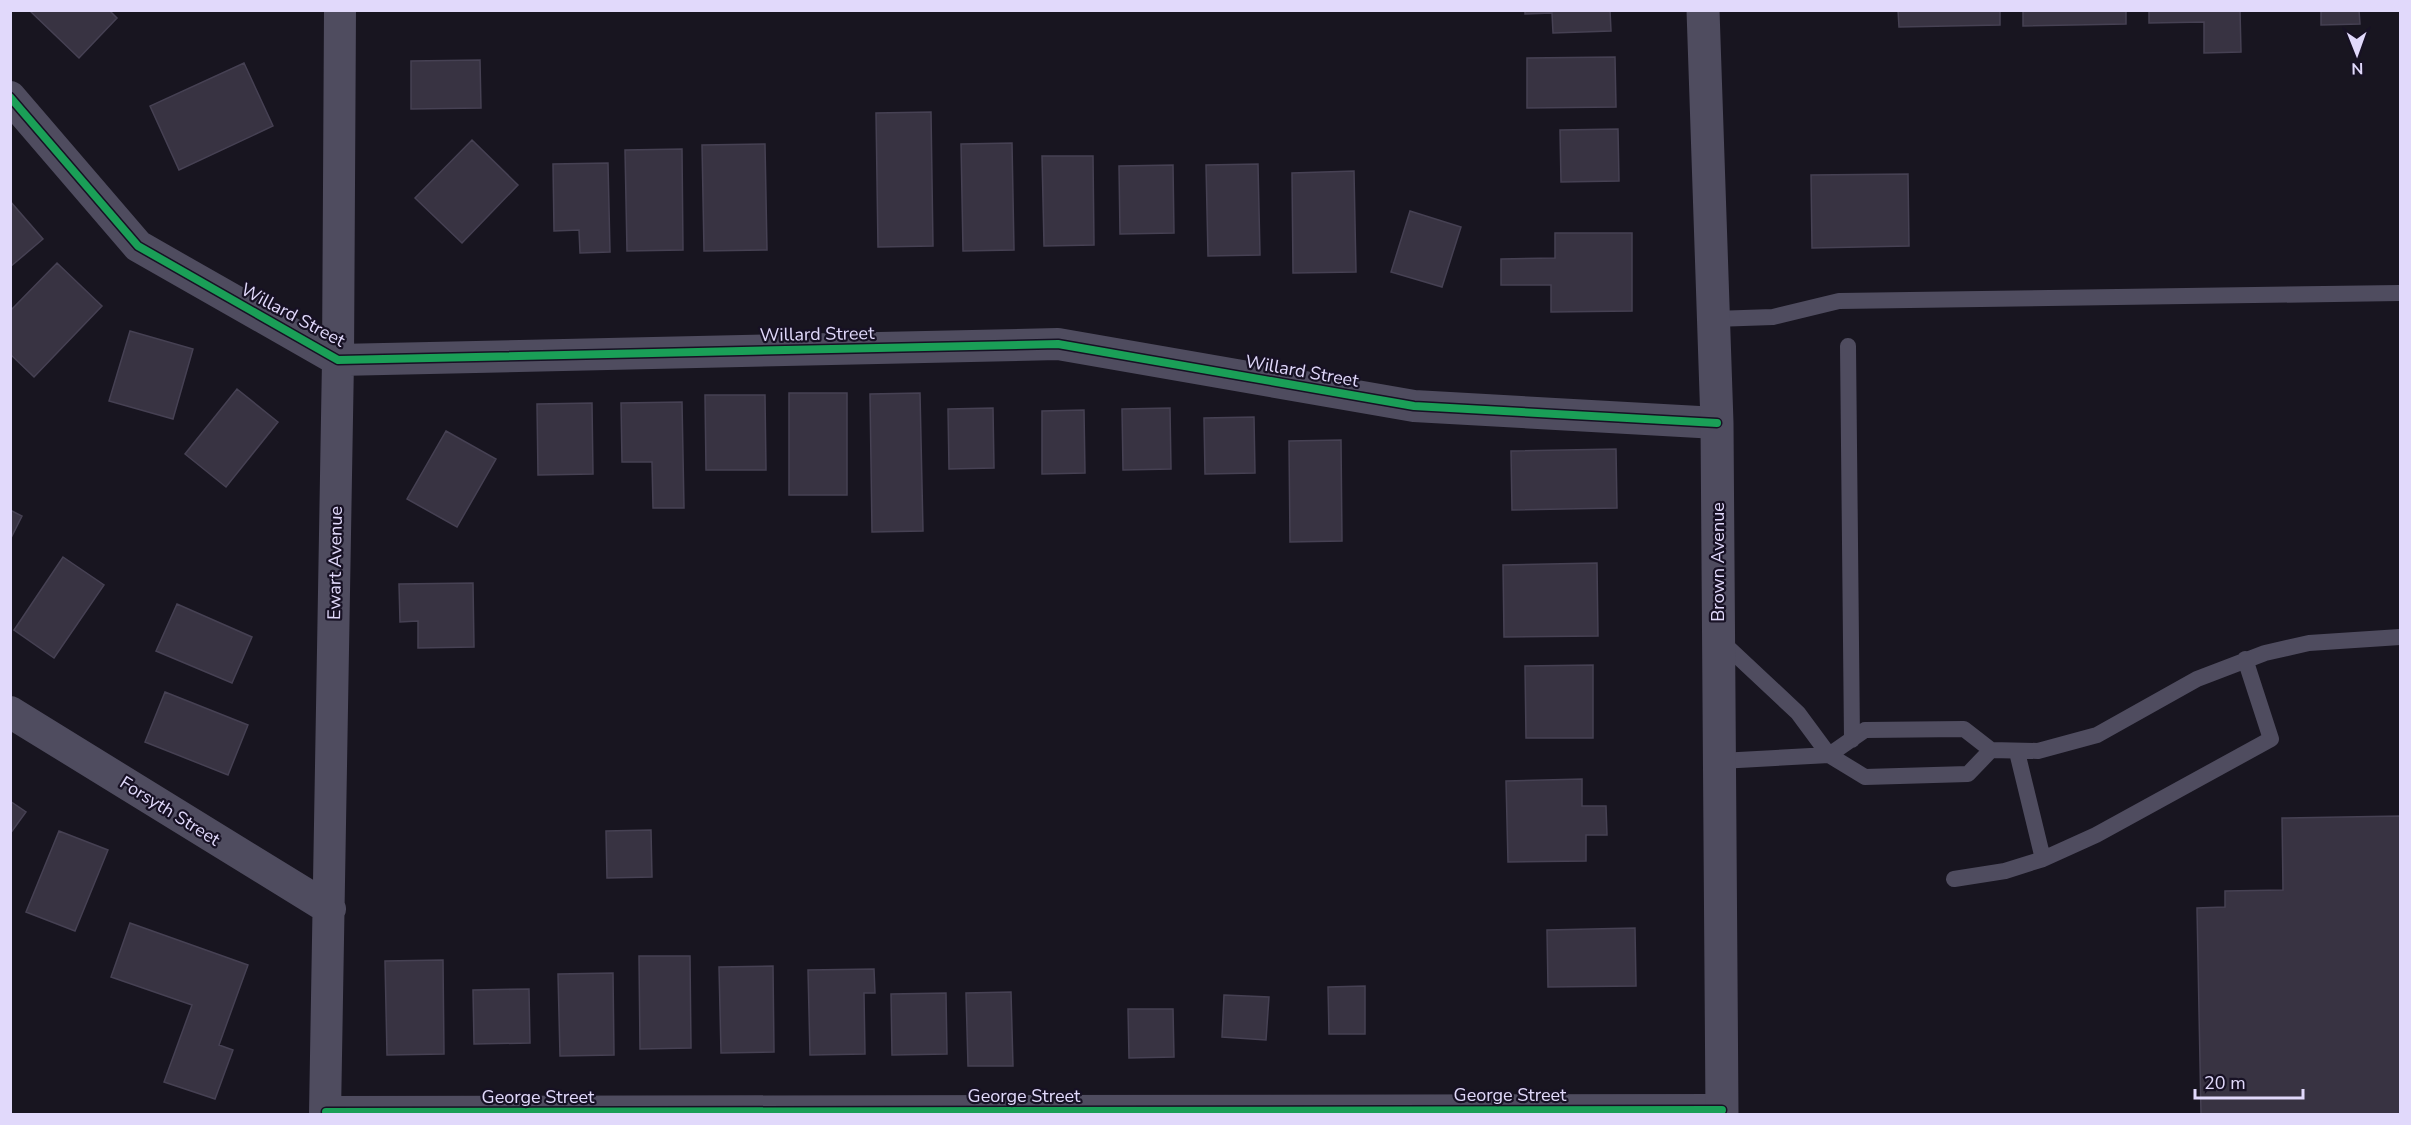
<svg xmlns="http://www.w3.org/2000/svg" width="2411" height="1125" font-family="'Nunito Sans',sans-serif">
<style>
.building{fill:#383342;stroke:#464153;stroke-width:1.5}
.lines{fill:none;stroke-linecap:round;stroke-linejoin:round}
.service{stroke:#4f4c5f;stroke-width:16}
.minor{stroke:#4f4c5f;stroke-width:32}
.tertiary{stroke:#4f4c5f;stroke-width:33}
.cycleway-casing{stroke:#171124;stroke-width:11}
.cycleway{stroke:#1a9f57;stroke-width:8}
.labels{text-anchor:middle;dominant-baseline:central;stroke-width:4.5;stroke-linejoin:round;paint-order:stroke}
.street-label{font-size:18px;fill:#e1d9fb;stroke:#171124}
</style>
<rect width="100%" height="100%" fill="#181520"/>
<path class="building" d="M 29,10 L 109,10 L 117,18 L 79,58 Z
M 1525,10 L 1610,10 L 1611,31 L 1553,33 L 1552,13 L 1525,14 Z
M 1898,10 L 2000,10 L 2000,25 L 1899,27 Z
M 2023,10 L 2126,10 L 2126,24 L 2023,26 Z
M 2149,10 L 2240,10 L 2241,52 L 2204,53 L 2204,22 L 2149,23 Z
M 2321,10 L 2359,10 L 2360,24 L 2321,25 Z
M 1615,57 L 1616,107 L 1527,108 L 1527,58 Z
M 480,60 L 481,108 L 411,109 L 411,61 Z
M 244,63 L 273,126 L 179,170 L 150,106 Z
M 931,112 L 933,246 L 878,247 L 876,113 Z
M 1618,129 L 1619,181 L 1561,182 L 1560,130 Z
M 472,140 L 518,185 L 462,243 L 415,198 Z
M 1012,143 L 1014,250 L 963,251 L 961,144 Z
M 765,144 L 767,250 L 704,251 L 702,145 Z
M 682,149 L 683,250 L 627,251 L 625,150 Z
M 1042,156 L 1093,156 L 1094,245 L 1044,246 Z
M 608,163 L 610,252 L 580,253 L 579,230 L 554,231 L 553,164 Z
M 1258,164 L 1260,255 L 1208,256 L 1206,165 Z
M 1173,165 L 1174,233 L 1120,234 L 1119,166 Z
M 1354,171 L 1356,272 L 1293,273 L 1292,173 Z
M 1908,174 L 1909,246 L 1812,248 L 1811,175 Z
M 10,201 L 43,239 L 10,267 Z
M 1410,211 L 1461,227 L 1442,287 L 1391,272 Z
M 1555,233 L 1632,233 L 1632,311 L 1551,312 L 1551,285 L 1501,285 L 1501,259 L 1555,258 Z
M 57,263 L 102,306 L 34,377 L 10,354 L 10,311 Z
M 130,331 L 193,349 L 173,419 L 109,401 Z
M 237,389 L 278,422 L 226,487 L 185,454 Z
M 789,393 L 847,393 L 847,495 L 789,495 Z
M 920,393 L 923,531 L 872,532 L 870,394 Z
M 705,395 L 765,395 L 766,470 L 706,470 Z
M 682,402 L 684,508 L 653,508 L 652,462 L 622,462 L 621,403 Z
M 592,403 L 593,474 L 538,475 L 537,404 Z
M 993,408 L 994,468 L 949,469 L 948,409 Z
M 1170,408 L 1171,469 L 1123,470 L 1122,409 Z
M 1084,410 L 1085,473 L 1042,474 L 1042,411 Z
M 1254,417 L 1255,473 L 1205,474 L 1204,418 Z
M 446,431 L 496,459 L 457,527 L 407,499 Z
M 1341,440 L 1342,541 L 1290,542 L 1289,441 Z
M 1616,449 L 1617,508 L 1512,510 L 1511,451 Z
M 10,510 L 22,516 L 10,540 Z
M 63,557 L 104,585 L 54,658 L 14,630 Z
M 1597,563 L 1598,636 L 1504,637 L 1503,565 Z
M 473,583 L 474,647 L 418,648 L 418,621 L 400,622 L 399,584 Z
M 177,604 L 252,637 L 232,683 L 156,651 Z
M 1593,665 L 1593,738 L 1526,738 L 1525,666 Z
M 165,692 L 248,725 L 228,775 L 145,742 Z
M 1582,779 L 1582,806 L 1606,806 L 1607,835 L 1586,835 L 1586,861 L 1508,862 L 1506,781 Z
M 10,801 L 26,812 L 10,834 Z
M 2400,816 L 2400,1114 L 2201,1114 L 2197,908 L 2225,907 L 2225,891 L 2283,890 L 2282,818 Z
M 651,830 L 652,877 L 607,878 L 606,831 Z
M 59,831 L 108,850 L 75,931 L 26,912 Z
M 130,923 L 248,965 L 219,1045 L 233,1050 L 215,1099 L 164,1082 L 192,1005 L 111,977 Z
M 1635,928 L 1636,986 L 1548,987 L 1547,930 Z
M 639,956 L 690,956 L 691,1048 L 640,1049 Z
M 443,960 L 444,1054 L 387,1055 L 385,961 Z
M 773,966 L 774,1052 L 721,1053 L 719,967 Z
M 874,969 L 875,993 L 864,993 L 865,1054 L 810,1055 L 808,970 Z
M 613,973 L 614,1055 L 560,1056 L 558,974 Z
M 1365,986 L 1365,1034 L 1329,1034 L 1328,987 Z
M 529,989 L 530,1043 L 474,1044 L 473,990 Z
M 1011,992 L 1013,1066 L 968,1066 L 966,993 Z
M 946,993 L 947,1054 L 892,1055 L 891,994 Z
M 1224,995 L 1269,997 L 1266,1040 L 1222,1037 Z
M 1128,1009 L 1173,1009 L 1174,1057 L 1129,1058 Z"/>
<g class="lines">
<path class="service" d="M 1714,319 L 1773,317 L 1839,301 L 2400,293
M 1848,346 L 1852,740
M 1719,639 L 1798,713 L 1829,755 L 1865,777 L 1968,774 L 1991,750 L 1964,729 L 1865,730 L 1829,755 L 1720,761
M 1991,750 L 2038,751 L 2097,735 L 2197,679 L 2265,653 L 2309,643 L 2400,637
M 2043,859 L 2096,835 L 2271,739 L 2245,659
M 1954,879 L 2005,871 L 2043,859 L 2017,752"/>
<path class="minor" d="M 10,97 L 138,246 L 338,360 L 1058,344 L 1414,406 L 1717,423
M 10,712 L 330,909
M 326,1112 L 1722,1110
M 325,1114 L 338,360 L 340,10"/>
<path class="tertiary" d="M 1703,10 L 1717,423 L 1722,1114"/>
<g class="cycleway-casing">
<path id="cycleway" d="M 10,97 L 138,246 L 338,360 L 1058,344 L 1414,406 L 1717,423
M 326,1112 L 1722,1110"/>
</g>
<use href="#cycleway" class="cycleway"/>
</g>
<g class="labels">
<g class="street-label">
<text transform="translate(293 315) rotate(28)">Willard Street</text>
<text transform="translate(817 334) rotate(-1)">Willard Street</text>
<text transform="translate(1302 371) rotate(10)">Willard Street</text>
<text transform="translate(1718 562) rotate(-90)">Brown Avenue</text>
<text transform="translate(335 563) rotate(-89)">Ewart Avenue</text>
<text transform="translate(170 811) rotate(32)">Forsyth Street</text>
<text x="1510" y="1095">George Street</text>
<text x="1024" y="1096">George Street</text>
<text x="538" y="1097">George Street</text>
</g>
</g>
<rect width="2411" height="1125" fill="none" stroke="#e1d9fb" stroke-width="24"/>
<g transform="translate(2357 54) rotate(179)" stroke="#171124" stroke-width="4.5" paint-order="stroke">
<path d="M0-4.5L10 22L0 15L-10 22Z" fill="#e1d9fb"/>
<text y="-9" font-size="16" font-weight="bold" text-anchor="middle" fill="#e1d9fb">N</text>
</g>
<path d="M2195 1089v9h108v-9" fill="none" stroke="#e1d9fb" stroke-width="3"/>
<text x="2204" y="1089" font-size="18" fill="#e1d9fb" stroke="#171124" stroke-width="4.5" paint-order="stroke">20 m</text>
</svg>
